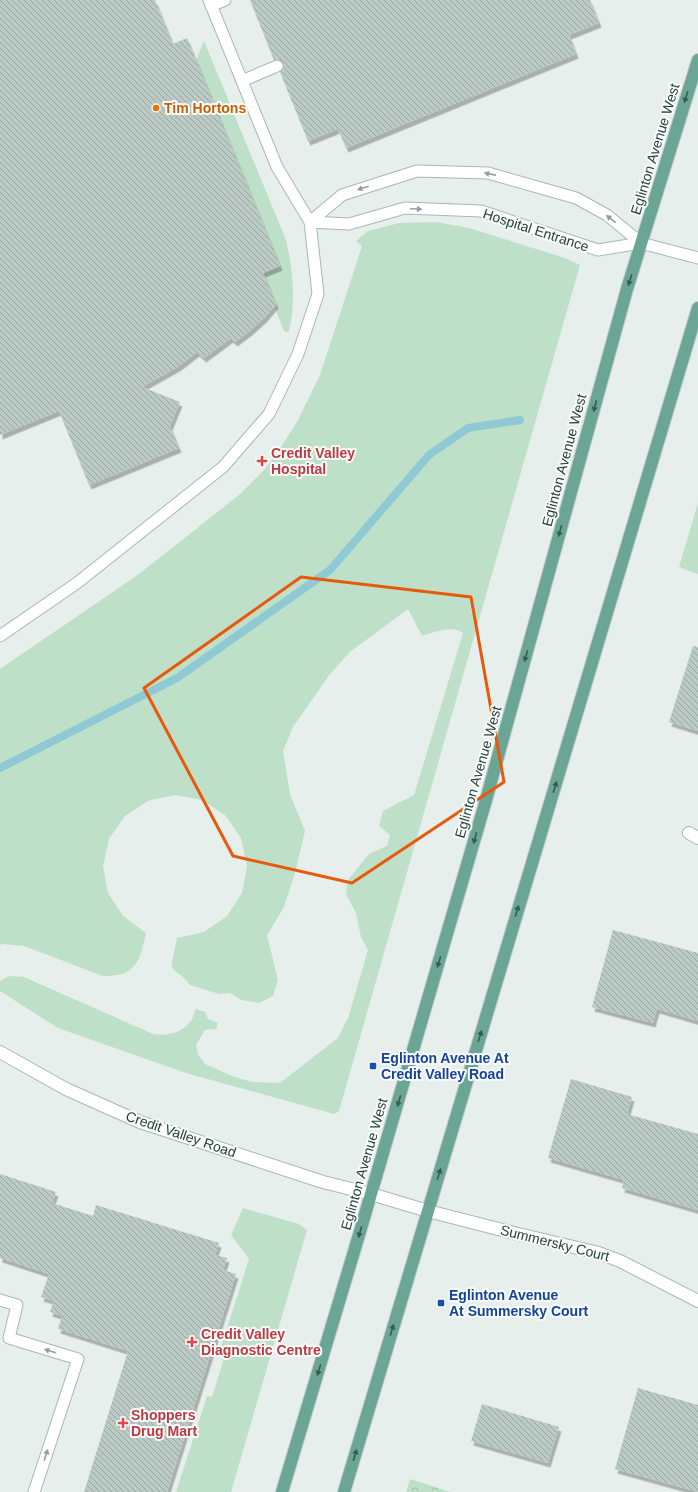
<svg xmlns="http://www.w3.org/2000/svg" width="698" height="1492" font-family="Arial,sans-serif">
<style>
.grass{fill:#bfe0c8}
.park{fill:url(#park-crowns)}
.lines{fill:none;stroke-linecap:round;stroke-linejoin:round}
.stream{stroke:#8ec9d4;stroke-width:8}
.building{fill:url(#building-back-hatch);filter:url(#shadow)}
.service-casing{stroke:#a8b8b2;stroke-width:13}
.minor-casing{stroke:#a8b8b2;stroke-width:14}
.tertiary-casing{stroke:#a8b8b2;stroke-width:14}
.primary-casing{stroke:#c2cac8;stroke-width:14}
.service{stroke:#fff;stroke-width:11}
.minor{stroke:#fff;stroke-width:12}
.tertiary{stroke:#fff;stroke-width:12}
.primary{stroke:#6aa596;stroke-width:12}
.oneway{fill:#365b51}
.oneway2{fill:#92a09c}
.marked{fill:none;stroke:#e8590c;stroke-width:3;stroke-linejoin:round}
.food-dot{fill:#e8710a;stroke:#f7fbf9;stroke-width:1.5}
.health-dot{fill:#e0444e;stroke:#f7fbf9;stroke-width:1.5}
.transit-dot{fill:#1a4fb4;stroke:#f7fbf9;stroke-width:1.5}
.labels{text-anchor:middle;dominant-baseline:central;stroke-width:4;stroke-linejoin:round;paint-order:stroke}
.food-label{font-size:14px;font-weight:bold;fill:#c56008;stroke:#f7fbf9;text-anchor:start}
.street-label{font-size:14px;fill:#24423a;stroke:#f7fbf9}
.health-label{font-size:14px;font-weight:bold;fill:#be3a42;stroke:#f7fbf9;text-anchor:start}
.transit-label{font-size:14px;font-weight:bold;fill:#164399;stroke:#f7fbf9;text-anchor:start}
</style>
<defs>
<pattern id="park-crowns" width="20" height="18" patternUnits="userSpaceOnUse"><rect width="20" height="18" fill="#bfe0c8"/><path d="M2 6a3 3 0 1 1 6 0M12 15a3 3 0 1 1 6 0" fill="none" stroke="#a4c1ad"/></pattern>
<pattern id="building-back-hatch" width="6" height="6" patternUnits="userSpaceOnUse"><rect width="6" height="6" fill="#bbcac4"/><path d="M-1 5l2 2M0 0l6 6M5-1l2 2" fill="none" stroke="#98a6a0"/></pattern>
<filter id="shadow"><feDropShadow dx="2.5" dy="4.5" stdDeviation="0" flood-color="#0004"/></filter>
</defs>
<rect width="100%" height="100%" fill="#e6efeb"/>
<path class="grass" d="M 204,41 L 286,240 C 293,270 296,301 289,331 L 287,332 L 284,331 L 275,308 L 277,306 L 263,273 L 280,266 L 196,60 Z
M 437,222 L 469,228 L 565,258 L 580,265 L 339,1111 L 334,1114 L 186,1073 L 58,1028 L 0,991 L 0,981 L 9,976 L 24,977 L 153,1034 C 170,1037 193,1030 195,1009 L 205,1012 L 208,1019 L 218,1023 L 216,1029 L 205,1030 L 196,1045 L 198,1054 L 205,1064 L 232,1076 L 252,1082 L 280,1083 L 338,1038 L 348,1018 L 368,950 L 361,937 L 356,913 L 346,894 L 348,880 L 369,854 L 387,846 L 390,835 L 379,826 L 383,811 L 414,795 L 463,633 C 451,625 435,632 422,636 L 408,609 L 350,652 L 330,674 L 293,727 L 283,751 L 290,794 L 305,831 L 295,873 L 284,907 L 267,935 L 278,980 L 273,996 L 259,1003 L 241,1000 L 230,993 L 219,994 L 190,985 L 183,977 L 176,972 L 172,967 L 172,962 L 177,938 L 204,932 L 227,916 L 242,893 L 247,866 L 241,838 L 225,815 L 202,800 L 175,795 L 148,801 L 125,816 L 109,839 L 103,866 L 108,893 L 123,916 L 146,933 C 140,961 136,977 103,976 L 24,946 L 3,944 L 0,945 L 0,669 L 139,574 L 239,495 L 265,469 L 279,450 L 297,422 L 320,375 L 362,246 L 356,241 L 368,231 L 399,223 Z
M 698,503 L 698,574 L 679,567 Z
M 243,1208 L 299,1224 L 307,1230 L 231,1492 L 176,1492 L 207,1396 L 212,1397 L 226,1352 L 220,1350 L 249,1259 L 231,1235 Z"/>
<path class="park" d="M 410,1479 L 451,1492 L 406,1492 Z"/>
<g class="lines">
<path class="stream" d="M 0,768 L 177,678 L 330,570 L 429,455 L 468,428 L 520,420"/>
</g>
<path class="building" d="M 0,0 L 155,0 L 173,44 L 187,38 L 280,266 L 263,273 L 276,304 L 265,317 L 251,330 L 235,342 L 231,338 L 204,358 L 197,352 L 179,366 L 142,387 L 180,402 L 170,426 L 179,448 L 89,485 L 59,411 L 0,435 Z
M 250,0 L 590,0 L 599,23 L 569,35 L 576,54 L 346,148 L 338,129 L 308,141 L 280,72 L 283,70 L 284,64 L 281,60 L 274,60 Z
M 693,646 L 698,647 L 698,731 L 669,722 Z
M 613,930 L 698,953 L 698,1021 L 657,1009 L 653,1023 L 592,1007 Z
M 571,1079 L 632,1097 L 627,1114 L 698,1134 L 698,1210 L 622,1188 L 624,1180 L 548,1158 Z
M 0,1174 L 56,1192 L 52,1203 L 93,1216 L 96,1205 L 219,1243 L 215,1255 L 227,1258 L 223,1270 L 236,1274 L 167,1492 L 84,1492 L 128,1351 L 58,1329 L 62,1316 L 50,1312 L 54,1301 L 41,1297 L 49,1274 L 0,1258 Z
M 638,1388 L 698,1405 L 698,1492 L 615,1469 Z
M 482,1404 L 559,1427 L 548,1463 L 471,1441 Z"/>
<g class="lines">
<g class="service-casing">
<path id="service" d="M 211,6 L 225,0
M 242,81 L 277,66
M 310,222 L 349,224 L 405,208 L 481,211 L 598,250 L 641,243 L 698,258
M 310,222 L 342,195 L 417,171 L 488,173 L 576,198 L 607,215 L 641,243
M 0,636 L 77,583 L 223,467 L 269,414 L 298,354 L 318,294 L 310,222 L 277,167 L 209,0
M 0,1300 L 17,1305 L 9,1338 L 78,1359 L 34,1492"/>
</g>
<g class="minor-casing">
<path id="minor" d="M 689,833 L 698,838
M 428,1211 L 514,1233 L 599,1253 L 620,1261 L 698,1301"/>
</g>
<g class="tertiary-casing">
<path id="tertiary" d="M 0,1052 L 66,1089 L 140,1122 L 323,1182 L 371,1194 L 428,1211"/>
</g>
<g class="primary-casing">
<path id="primary" d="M 282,1492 L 359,1235 L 486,800 L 627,289 L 698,60
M 344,1492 L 698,308"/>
</g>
<use href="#service" class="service"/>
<use href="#minor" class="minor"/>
<use href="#tertiary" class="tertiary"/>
<use href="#primary" class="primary"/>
</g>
<defs><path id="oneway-solid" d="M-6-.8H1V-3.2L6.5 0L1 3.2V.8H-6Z"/></defs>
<g class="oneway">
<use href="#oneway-solid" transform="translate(686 97) rotate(107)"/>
<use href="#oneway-solid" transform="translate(630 280) rotate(107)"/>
<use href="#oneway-solid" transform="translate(595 406) rotate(105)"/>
<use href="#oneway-solid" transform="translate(560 531) rotate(105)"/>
<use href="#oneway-solid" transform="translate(526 656) rotate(105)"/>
<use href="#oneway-solid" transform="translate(555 787) rotate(-73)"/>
<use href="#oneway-solid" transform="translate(475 838) rotate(106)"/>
<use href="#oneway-solid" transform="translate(517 911) rotate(-73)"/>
<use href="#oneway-solid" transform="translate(439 962) rotate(106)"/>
<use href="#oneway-solid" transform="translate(480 1036) rotate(-73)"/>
<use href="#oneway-solid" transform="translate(399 1101) rotate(106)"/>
<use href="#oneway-solid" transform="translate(439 1174) rotate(-73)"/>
<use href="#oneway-solid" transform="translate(360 1232) rotate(106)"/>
<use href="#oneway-solid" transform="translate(392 1330) rotate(-73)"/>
<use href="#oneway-solid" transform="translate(319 1370) rotate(107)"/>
<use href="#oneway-solid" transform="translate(355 1455) rotate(-73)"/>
</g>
<g class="oneway2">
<use href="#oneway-solid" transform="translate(490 174) rotate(-169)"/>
<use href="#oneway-solid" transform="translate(363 188) rotate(162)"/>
<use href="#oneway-solid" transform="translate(416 209) rotate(2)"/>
<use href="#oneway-solid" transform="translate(611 219) rotate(-142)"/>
<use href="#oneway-solid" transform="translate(50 1351) rotate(-163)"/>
<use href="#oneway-solid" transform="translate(46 1455) rotate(-72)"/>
</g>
<path class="marked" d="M 301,577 L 471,597 L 504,782 L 352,883 L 233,856 L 144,688 Z"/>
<circle class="food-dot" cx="156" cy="108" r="4"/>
<g class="health-dot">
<path d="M260 455h4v4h4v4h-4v4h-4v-4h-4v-4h4z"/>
<path d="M190 1336h4v4h4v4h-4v4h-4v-4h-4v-4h4z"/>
<path d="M121 1417h4v4h4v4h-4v4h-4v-4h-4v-4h4z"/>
</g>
<g class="transit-dot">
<rect x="369" y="1062" width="8" height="8" rx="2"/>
<rect x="437" y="1299" width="8" height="8" rx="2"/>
</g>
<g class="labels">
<g class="food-label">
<text x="164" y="108">Tim Hortons</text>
</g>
<g class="street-label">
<text transform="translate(655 149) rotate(-73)">Eglinton Avenue West</text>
<text transform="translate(536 230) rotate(18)">Hospital Entrance</text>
<text transform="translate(564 460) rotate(-75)">Eglinton Avenue West</text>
<text transform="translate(478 772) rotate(-74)">Eglinton Avenue West</text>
<text transform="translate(181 1134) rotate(19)">Credit Valley Road</text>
<text transform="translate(364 1164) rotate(-74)">Eglinton Avenue West</text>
<text transform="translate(555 1243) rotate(14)">Summersky Court</text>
</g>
<g class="health-label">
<text x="271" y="453">Credit Valley<tspan x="271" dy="16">Hospital</tspan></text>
<text x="201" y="1334">Credit Valley<tspan x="201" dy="16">Diagnostic Centre</tspan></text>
<text x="131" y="1415">Shoppers<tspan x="131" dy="16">Drug Mart</tspan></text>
</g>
<g class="transit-label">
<text x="381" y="1058">Eglinton Avenue At<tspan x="381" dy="16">Credit Valley Road</tspan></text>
<text x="449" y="1295">Eglinton Avenue<tspan x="449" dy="16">At Summersky Court</tspan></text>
</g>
</g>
</svg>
